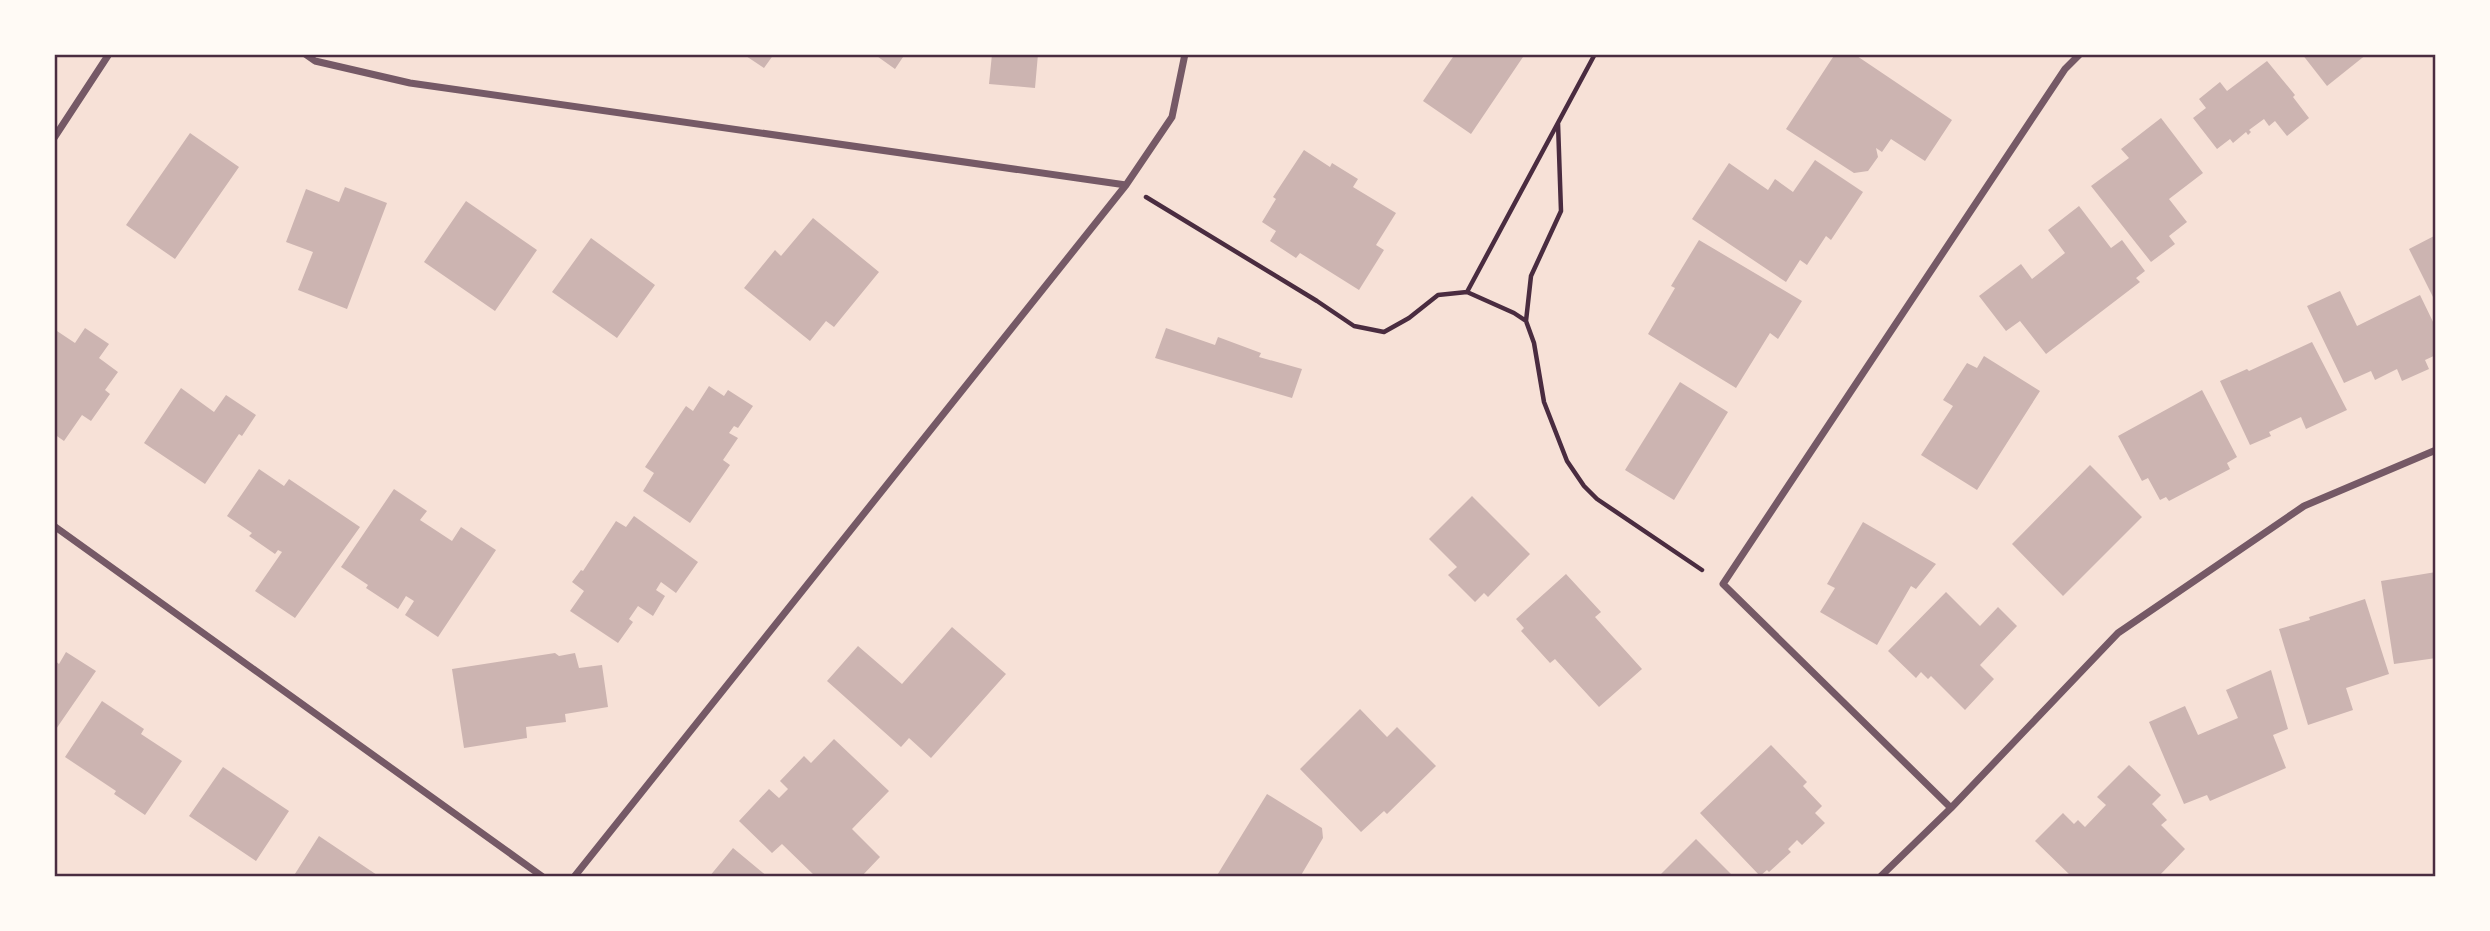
<svg xmlns="http://www.w3.org/2000/svg" width="2490" height="931" font-family="Barlow,sans-serif">
<style>
.building{fill:#ccb4b1}
.lines{fill:none;stroke-linecap:round;stroke-linejoin:round}
.path{stroke:#4a2c40;stroke-width:4.5}
.minor{stroke:#755966;stroke-width:7}
.neatline{fill:none;stroke:#4a2c40;stroke-width:2.5}
</style>
<rect width="100%" height="100%" fill="#f7e1d7"/>
<path class="building" d="M 743,54 L 774,54 L 764,68 Z
M 874,54 L 905,54 L 895,69 Z
M 992,54 L 1038,54 L 1035,88 L 989,84 Z
M 1455,54 L 1525,54 L 1471,134 L 1423,101 Z
M 1835,54 L 1854,54 L 1952,120 L 1925,161 L 1891,139 L 1882,152 L 1876,148 L 1878,157 L 1868,171 L 1854,173 L 1786,129 Z
M 2302,54 L 2367,54 L 2327,86 Z
M 2267,61 L 2295,95 L 2293,97 L 2309,118 L 2287,136 L 2275,121 L 2269,126 L 2264,119 L 2249,130 L 2251,132 L 2248,135 L 2246,132 L 2233,143 L 2230,139 L 2217,149 L 2193,118 L 2206,108 L 2199,99 L 2220,82 L 2227,91 Z
M 2161,118 L 2203,173 L 2169,199 L 2187,222 L 2169,236 L 2175,244 L 2151,262 L 2091,186 L 2129,158 L 2121,149 Z
M 190,133 L 239,167 L 175,259 L 126,225 Z
M 1304,150 L 1330,167 L 1332,163 L 1358,179 L 1353,187 L 1396,213 L 1376,245 L 1384,250 L 1359,290 L 1300,253 L 1296,258 L 1270,241 L 1276,231 L 1262,222 L 1276,199 L 1273,197 Z
M 1815,160 L 1863,192 L 1831,240 L 1826,236 L 1807,265 L 1800,260 L 1786,282 L 1692,219 L 1729,163 L 1768,190 L 1775,179 L 1793,192 Z
M 345,187 L 387,203 L 347,309 L 298,290 L 313,252 L 286,242 L 306,189 L 339,202 Z
M 466,201 L 537,250 L 495,311 L 424,262 Z
M 2079,206 L 2111,248 L 2122,240 L 2145,271 L 2136,278 L 2140,282 L 2046,354 L 2020,321 L 2006,331 L 1979,296 L 2021,264 L 2032,279 L 2065,253 L 2048,230 Z
M 813,218 L 879,272 L 834,327 L 826,321 L 810,341 L 744,288 L 775,250 L 781,256 Z
M 2436,235 L 2436,303 L 2409,249 Z
M 591,238 L 655,285 L 617,338 L 552,292 Z
M 1699,240 L 1802,301 L 1778,339 L 1770,333 L 1736,388 L 1648,334 L 1675,288 L 1671,286 Z
M 2340,291 L 2357,326 L 2420,295 L 2436,328 L 2436,355 L 2425,360 L 2429,369 L 2402,381 L 2397,369 L 2375,380 L 2371,371 L 2344,383 L 2307,306 Z
M 85,328 L 109,344 L 99,358 L 118,372 L 105,390 L 110,394 L 91,421 L 82,415 L 64,441 L 54,434 L 54,329 L 75,343 Z
M 1166,328 L 1215,345 L 1218,337 L 1261,353 L 1259,357 L 1302,369 L 1292,398 L 1155,358 Z
M 2312,342 L 2347,410 L 2306,429 L 2301,417 L 2269,432 L 2271,436 L 2250,445 L 2220,381 L 2247,369 L 2249,371 Z
M 1984,356 L 2040,391 L 1977,490 L 1921,455 L 1953,406 L 1943,400 L 1967,363 L 1977,368 Z
M 1680,382 L 1728,412 L 1674,500 L 1625,470 Z
M 709,386 L 724,396 L 728,390 L 753,406 L 738,428 L 734,426 L 729,433 L 738,438 L 723,460 L 730,465 L 690,523 L 643,491 L 654,473 L 645,467 L 686,406 L 693,411 Z
M 181,388 L 214,412 L 226,395 L 256,415 L 242,436 L 239,434 L 205,484 L 144,443 Z
M 2202,390 L 2237,457 L 2227,463 L 2230,469 L 2169,501 L 2166,497 L 2160,500 L 2148,478 L 2142,481 L 2118,436 Z
M 2090,465 L 2142,517 L 2063,596 L 2012,544 Z
M 259,469 L 284,486 L 289,479 L 360,527 L 295,618 L 255,591 L 282,552 L 278,550 L 275,554 L 249,536 L 252,533 L 227,516 Z
M 394,489 L 427,511 L 420,520 L 452,541 L 461,527 L 496,550 L 438,637 L 405,615 L 414,601 L 406,596 L 398,609 L 366,588 L 368,585 L 341,567 Z
M 1472,496 L 1530,554 L 1488,597 L 1484,593 L 1475,602 L 1448,575 L 1457,567 L 1429,539 Z
M 634,516 L 698,562 L 676,593 L 661,582 L 656,590 L 665,596 L 653,616 L 638,606 L 629,619 L 633,622 L 618,643 L 570,611 L 584,591 L 572,582 L 581,570 L 583,571 L 616,521 L 626,527 Z
M 1863,522 L 1936,564 L 1916,589 L 1911,586 L 1877,645 L 1820,612 L 1835,588 L 1827,584 Z
M 2436,572 L 2436,658 L 2394,664 L 2381,581 Z
M 1566,574 L 1601,612 L 1595,617 L 1642,669 L 1599,707 L 1555,659 L 1550,663 L 1521,631 L 1524,628 L 1516,619 Z
M 1946,592 L 1980,626 L 1998,607 L 2017,626 L 1980,665 L 1994,679 L 1965,710 L 1931,676 L 1928,679 L 1921,672 L 1916,678 L 1888,651 Z
M 2365,599 L 2389,674 L 2346,688 L 2353,710 L 2308,725 L 2279,629 L 2310,620 L 2309,617 Z
M 952,627 L 1006,674 L 931,758 L 909,738 L 901,747 L 827,681 L 858,646 L 902,684 Z
M 66,652 L 96,671 L 54,732 L 54,660 L 59,664 Z
M 555,653 L 559,656 L 575,653 L 579,668 L 602,665 L 608,707 L 565,714 L 566,722 L 526,727 L 527,738 L 464,748 L 452,669 Z
M 2271,670 L 2288,729 L 2273,735 L 2286,768 L 2210,801 L 2207,795 L 2184,804 L 2149,722 L 2185,706 L 2198,735 L 2238,718 L 2226,690 Z
M 102,701 L 144,729 L 141,734 L 182,761 L 145,815 L 114,794 L 116,791 L 65,757 Z
M 1360,709 L 1387,737 L 1397,727 L 1436,766 L 1387,814 L 1384,811 L 1361,832 L 1300,769 Z
M 834,739 L 889,791 L 852,829 L 880,857 L 861,877 L 816,877 L 782,844 L 772,853 L 739,821 L 769,789 L 779,798 L 788,789 L 780,781 L 804,756 L 811,763 Z
M 1771,745 L 1807,782 L 1803,786 L 1822,806 L 1815,813 L 1825,823 L 1802,845 L 1797,840 L 1788,849 L 1791,852 L 1769,872 L 1767,870 L 1760,876 L 1700,813 Z
M 2129,765 L 2161,795 L 2152,804 L 2167,820 L 2161,825 L 2185,849 L 2158,877 L 2072,877 L 2035,841 L 2063,813 L 2074,824 L 2078,820 L 2085,827 L 2106,805 L 2097,797 Z
M 223,767 L 289,811 L 256,861 L 189,816 Z
M 1267,794 L 1322,828 L 1323,838 L 1300,877 L 1216,877 Z
M 319,836 L 380,877 L 293,877 Z
M 1696,839 L 1734,877 L 1658,877 Z
M 733,848 L 768,877 L 709,877 Z"/>
<g class="lines">
<path class="path" d="M 1146,197 L 1317,301 L 1354,326 L 1384,332 L 1409,318 L 1438,295 L 1467,292 L 1514,313 L 1526,321 L 1534,343 L 1544,402 L 1567,461 L 1584,486 L 1597,499 L 1702,570
M 1467,292 L 1595,54
M 1526,321 L 1531,276 L 1561,211 L 1558,123"/>
<path class="minor" d="M 305,54 L 315,61 L 410,83 L 1126,185
M 54,138 L 109,54
M 54,526 L 543,877
M 1951,808 L 1723,584 L 2065,69 L 2080,54
M 574,877 L 1126,185 L 1172,117 L 1185,54
M 1880,877 L 1951,808 L 2118,633 L 2304,506 L 2436,450"/>
</g>
<rect width="2490" height="931" fill="none" stroke="#fffaf5" stroke-width="112"/>
<rect x="56" y="56" width="2378" height="819" class="neatline"/>
</svg>
